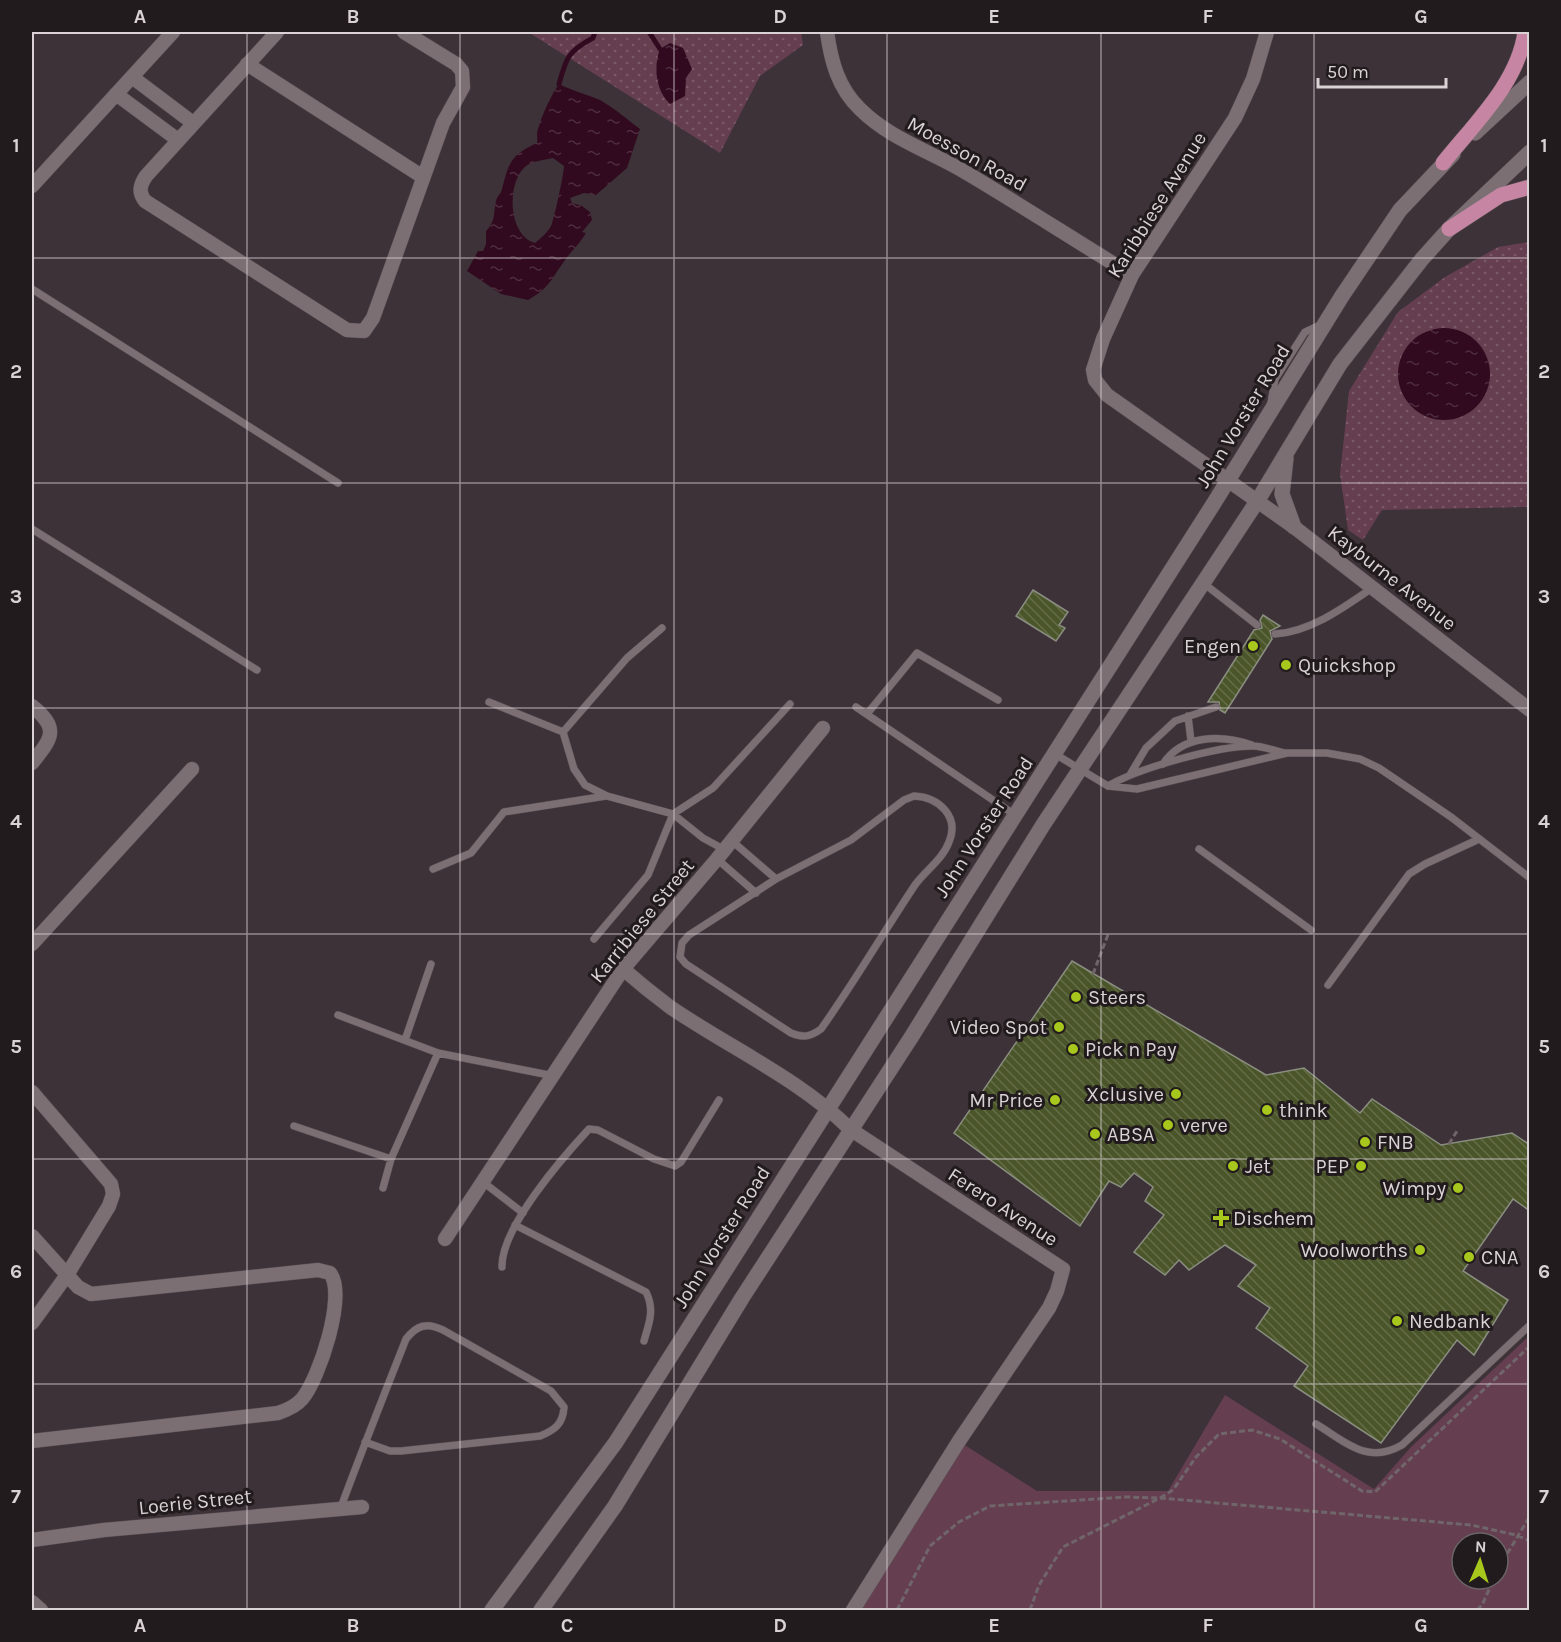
<svg xmlns="http://www.w3.org/2000/svg" width="1561" height="1642" font-family="Karla,sans-serif">
<style>
.grass{fill:url(#grass-dots)}
.park{fill:#653e50;fill-rule:evenodd}
.water{fill:url(#water-ripples);fill-rule:evenodd}
.lines{fill:none;stroke-linecap:round;stroke-linejoin:round}
.stream{stroke:#310a1f;stroke-width:5}
.building{fill:url(#building-back-hatch);stroke:#8a8e81;stroke-width:1.5}
.service-casing{stroke:#5b5055;stroke-width:8}
.minor-casing{stroke:#5b5055;stroke-width:15}
.secondary-casing{stroke:#5b5055;stroke-width:16}
.primary-casing{stroke:#5b5055;stroke-width:16}
.path{stroke:#70666a;stroke-width:3;stroke-dasharray:6 3;stroke-linecap:butt}
.service{stroke:#7c6f74;stroke-width:7}
.minor{stroke:#7c6f74;stroke-width:14}
.secondary{stroke:#7c6f74;stroke-width:15}
.primary{stroke:#c686a3;stroke-width:15}
.grid{fill:none;stroke:#dad2d5;stroke-width:1.5;stroke-opacity:0.55}
.poi-dot{fill:#a8c71c;stroke:#211b1d;stroke-width:2}
.labels{text-anchor:middle;dominant-baseline:central;stroke-width:6;stroke-linejoin:round;paint-order:stroke}
.street-label{font-size:20px;fill:#dad2d5;stroke:#211b1d}
.poi-label{font-size:20px;fill:#dad2d5;stroke:#211b1d;text-anchor:start}
.neatline{fill:none;stroke:#dad2d5;stroke-width:2}
.grid-label{font-size:20px;text-anchor:middle;font-weight:bold;fill:#dad2d5}
</style>
<defs>
<pattern id="grass-dots" width="8" height="8" patternUnits="userSpaceOnUse" patternTransform="scale(1.5)"><rect width="8" height="8" fill="#653e50"/><path d="M2 2h.1M6 6h.1" fill="none" stroke="#7a5968" stroke-width="1.8" stroke-linecap="round"/></pattern>
<pattern id="water-ripples" width="26" height="14" patternUnits="userSpaceOnUse" patternTransform="scale(1.5)"><rect width="26" height="14" fill="#310a1f"/><path d="M2 4q2-2 4 0t4 0M15 11q2-2 4 0t4 0" fill="none" stroke="#4e2d3f"/></pattern>
<pattern id="building-back-hatch" width="6" height="6" patternUnits="userSpaceOnUse" patternTransform="scale(1.5)"><rect width="6" height="6" fill="#4a5529"/><path d="M-1 5l2 2M0 0l6 6M5-1l2 2" fill="none" stroke="#646d47"/></pattern>
</defs>
<rect width="100%" height="100%" fill="#3d3237"/>
<path class="grass" d="M 528,32 L 801,32 L 803,45 L 760,76 L 720,153 Z
M 1529,242 L 1529,507 L 1382,510 L 1363,540 L 1348,530 L 1340,474 L 1349,391 L 1398,312 L 1445,277 L 1498,247 Z"/>
<path class="park" d="M 1529,1336 L 1529,1610 L 855,1610 L 960,1442 L 1037,1491 L 1168,1491 L 1225,1395 L 1374,1489 L 1411,1447 ZM 1462,1543 L 1498,1543 L 1498,1579 L 1462,1579 Z"/>
<path class="water" d="M 670,43 L 683,48 L 692,69 L 686,78 L 685,96 L 670,104 C 656,91 653,67 660,49 Z
M 559,84 C 572,91 587,94 600,100 C 614,108 627,119 640,129 L 627,168 L 596,195 L 584,193 L 570,198 L 572,203 L 582,206 L 590,212 L 592,220 L 582,232 L 586,233 C 579,245 570,252 563,263 C 550,281 549,288 528,300 L 501,294 L 467,271 L 478,251 L 483,251 L 486,244 L 486,231 C 496,220 493,215 496,201 C 497,196 501,194 502,189 C 509,162 511,155 537,143 C 538,138 536,133 538,129 C 542,115 551,95 559,84 ZM 553,158 L 564,166 C 564,173 554,220 551,226 C 548,232 541,238 535,243 C 508,236 506,182 526,166 C 533,161 544,160 553,158 Z
M1398 374a46 46 0 1 1 92 0a46 46 0 1 1-92 0Z"/>
<g class="lines">
<path class="stream" d="M 649,32 L 660,49
M 559,84 C 566,58 568,51 593,38 L 595,32"/>
</g>
<path class="building" d="M 1033,590 L 1068,612 L 1059,625 L 1065,628 L 1056,641 L 1016,616 Z
M 1263,615 L 1280,626 L 1270,631 L 1272,639 L 1225,713 L 1220,710 L 1219,702 L 1208,702 L 1254,630 L 1262,628 L 1260,620 Z
M 1072,961 L 1266,1075 L 1304,1068 L 1360,1113 L 1372,1099 L 1441,1145 L 1512,1133 L 1530,1145 L 1530,1211 L 1513,1199 L 1463,1271 L 1508,1300 L 1474,1355 L 1457,1340 L 1381,1443 L 1294,1386 L 1308,1366 L 1256,1328 L 1270,1308 L 1238,1286 L 1256,1265 L 1225,1245 L 1189,1270 L 1179,1260 L 1165,1275 L 1134,1252 L 1164,1215 L 1145,1201 L 1153,1187 L 1134,1173 L 1121,1187 L 1109,1181 L 1080,1226 L 954,1133 Z"/>
<g class="lines">
<g class="service-casing">
<path id="service" d="M 32,289 L 338,483
M 1271,403 L 1275,379 L 1305,332 L 1320,325
M 32,529 L 257,670
M 1202,582 L 1257,625
M 1275,634 C 1310,632 1343,608 1372,588
M 489,702 L 563,732 L 627,658 L 662,628
M 856,707 L 1015,815
M 867,714 L 917,653 L 998,700
M 1188,716 L 1191,741
M 563,732 L 574,769 L 585,785 L 607,796 L 673,814 L 703,838 L 725,850
M 1055,754 L 1108,786 L 1137,789 L 1287,753 L 1327,753 L 1360,759 L 1379,768 L 1451,817 L 1530,878
M 1163,764 C 1182,735 1220,734 1252,745
M 1131,773 L 1146,748 L 1175,721 L 1216,707
M 1108,786 C 1139,768 1217,746 1253,746 C 1263,746 1275,751 1285,753
M 914,796 C 938,797 960,816 949,842 C 943,859 925,871 915,885 C 883,933 854,983 821,1029 C 810,1037 803,1038 791,1033 L 686,964 L 680,957 L 682,943 L 689,935 L 776,879 L 851,840 L 904,800 Z
M 732,841 L 776,879
M 1199,849 L 1311,930
M 717,859 L 756,893
M 433,869 L 471,853 L 504,812 L 606,796
M 594,939 L 648,875 L 673,814 L 713,788 L 790,704
M 1328,985 L 1409,874 L 1425,864 L 1477,840
M 338,1015 L 438,1053 L 554,1076
M 405,1040 L 431,964
M 294,1126 L 391,1159
M 483,1182 L 523,1213
M 383,1188 L 391,1159 L 438,1053
M 515,1225 L 646,1292 C 655,1310 649,1323 644,1341
M 502,1267 C 501,1228 562,1158 589,1129 L 598,1130 L 654,1159 L 675,1166 L 681,1162 L 719,1100
M 1316,1424 C 1346,1442 1367,1465 1402,1445 L 1530,1325
M 341,1507 C 362,1450 384,1395 406,1339 C 417,1325 427,1322 443,1330 L 551,1391 L 564,1407 C 563,1424 555,1430 540,1436 L 401,1451 L 390,1451 L 365,1442"/>
</g>
<g class="minor-casing">
<path id="minor" d="M 277,32 L 146,176 C 140,185 138,192 145,201 L 347,330 L 364,331 L 373,318 L 443,123 L 463,87 L 462,71 L 456,64 L 404,32
M 827,32 C 831,61 838,88 860,109 C 890,139 930,151 965,172 C 1021,205 1076,241 1132,275
M 1267,32 L 1253,79 L 1235,118 L 1132,275 L 1103,339 L 1093,370 L 1095,380 L 1107,395 L 1294,527 L 1530,710
M 247,64 L 423,177
M 132,77 L 193,123
M 116,94 L 178,140
M 32,186 L 173,32
M 32,706 C 60,729 52,738 32,763
M 32,944 L 192,769
M 623,969 C 638,982 654,995 670,1007 C 730,1048 798,1078 850,1129 L 1063,1269 L 1057,1291 L 1049,1308 L 959,1441 L 853,1610
M 32,1092 L 111,1184 L 113,1194 L 109,1206 L 67,1275 L 32,1323
M 32,1236 L 78,1287 L 91,1294 L 318,1270 L 330,1273 C 347,1295 319,1379 302,1399 C 296,1406 287,1410 278,1413 L 32,1441
M 445,1239 L 623,969 L 717,859 L 823,728
M 32,1540 L 104,1530 L 362,1507
M 32,1602 L 41,1610"/>
</g>
<g class="secondary-casing">
<path id="secondary" d="M 1475,133 L 1530,82
M 1286,458 L 1282,494 L 1294,527
M 492,1610 L 616,1442 L 1214,503 L 1342,296 L 1400,210 L 1453,154
M 541,1610 L 615,1506 L 742,1298 L 912,1036 L 1043,825 L 1258,500 L 1340,364 L 1422,259 L 1449,229 L 1530,152"/>
</g>
<g class="primary-casing">
<path id="primary" d="M 1443,163 C 1474,124 1518,83 1525,32
M 1449,229 L 1501,195 L 1530,187"/>
</g>
<path class="path" d="M 1093,974 L 1109,932
M 1449,1144 L 1457,1131
M 1498,1569 L 1530,1516
M 897,1610 L 930,1546 L 959,1522 L 990,1506 L 1126,1497 L 1160,1498 L 1173,1490 L 1196,1457 L 1219,1434 L 1252,1430 L 1280,1439 L 1362,1491 L 1375,1492 L 1530,1346
M 1030,1610 L 1039,1585 L 1063,1547 L 1160,1498 L 1471,1525 L 1516,1535 L 1530,1541
M 1477,1610 L 1482,1605 L 1494,1579"/>
<use href="#service" class="service"/>
<use href="#minor" class="minor"/>
<use href="#secondary" class="secondary"/>
<use href="#primary" class="primary"/>
</g>
<path class="grid" d="M 247,32 L 247,1610M 460,32 L 460,1610M 674,32 L 674,1610M 887,32 L 887,1610M 1101,32 L 1101,1610M 1314,32 L 1314,1610M 32,258 L 1530,258M 32,483 L 1530,483M 32,708 L 1530,708M 32,934 L 1530,934M 32,1159 L 1530,1159M 32,1384 L 1530,1384"/>
<g class="poi-dot">
<circle cx="1253" cy="646" r="6"/>
<circle cx="1286" cy="665" r="6"/>
<circle cx="1076" cy="997" r="6"/>
<circle cx="1059" cy="1027" r="6"/>
<circle cx="1073" cy="1049" r="6"/>
<circle cx="1176" cy="1094" r="6"/>
<circle cx="1055" cy="1100" r="6"/>
<circle cx="1267" cy="1110" r="6"/>
<circle cx="1168" cy="1125" r="6"/>
<circle cx="1095" cy="1134" r="6"/>
<circle cx="1365" cy="1142" r="6"/>
<circle cx="1233" cy="1166" r="6"/>
<circle cx="1361" cy="1166" r="6"/>
<circle cx="1458" cy="1188" r="6"/>
<path d="M1218 1209h6v6h6v6h-6v6h-6v-6h-6v-6h6z"/>
<circle cx="1420" cy="1250" r="6"/>
<circle cx="1469" cy="1257" r="6"/>
<circle cx="1397" cy="1321" r="6"/>
</g>
<g class="labels">
<g class="street-label">
<text transform="translate(967 154) rotate(29)">Moesson Road</text>
<text transform="translate(1157 205) rotate(-58)">Karibbiese Avenue</text>
<text transform="translate(1243 416) rotate(-59)">John Vorster Road</text>
<text transform="translate(1392 578) rotate(38)">Kayburne Avenue</text>
<text transform="translate(984 827) rotate(-57)">John Vorster Road</text>
<text transform="translate(642 921) rotate(-51)">Karribiese Street</text>
<text transform="translate(1003 1207) rotate(33)">Ferero Avenue</text>
<text transform="translate(722 1237) rotate(-58)">John Vorster Road</text>
<text transform="translate(195 1502) rotate(-6)">Loerie Street</text>
</g>
<g class="poi-label">
<text x="1241" y="646" text-anchor="end">Engen</text>
<text x="1298" y="665">Quickshop</text>
<text x="1088" y="997">Steers</text>
<text x="1047" y="1027" text-anchor="end">Video Spot</text>
<text x="1085" y="1049">Pick n Pay</text>
<text x="1164" y="1094" text-anchor="end">Xclusive</text>
<text x="1043" y="1100" text-anchor="end">Mr Price</text>
<text x="1279" y="1110">think</text>
<text x="1180" y="1125">verve</text>
<text x="1107" y="1134">ABSA</text>
<text x="1377" y="1142">FNB</text>
<text x="1245" y="1166">Jet</text>
<text x="1349" y="1166" text-anchor="end">PEP</text>
<text x="1446" y="1188" text-anchor="end">Wimpy</text>
<text x="1233" y="1218">Dischem</text>
<text x="1408" y="1250" text-anchor="end">Woolworths</text>
<text x="1481" y="1257">CNA</text>
<text x="1409" y="1321">Nedbank</text>
</g>
</g>
<rect width="1561" height="1642" fill="none" stroke="#211b1d" stroke-width="66"/>
<g transform="translate(1480 1561) rotate(3)"><circle r="28" fill="#211b1d" stroke="#6b6467" stroke-width="1.5"/>
<path d="M0-4.5L10 22L0 15L-10 22Z" fill="#a8c71c"/>
<text y="-9" font-size="16" font-weight="bold" text-anchor="middle" fill="#dad2d5">N</text>
</g>
<path d="M1318 78v9h128v-9" fill="none" stroke="#dad2d5" stroke-width="3"/>
<text x="1327" y="78" font-size="18" fill="#dad2d5" stroke="#211b1d" stroke-width="4.5" paint-order="stroke">50 m</text>
<rect x="33" y="33" width="1495" height="1576" class="neatline"/>
<g class="grid-label">
<text x="140" y="23">A</text>
<text x="353" y="23">B</text>
<text x="567" y="23">C</text>
<text x="780" y="23">D</text>
<text x="994" y="23">E</text>
<text x="1208" y="23">F</text>
<text x="1421" y="23">G</text>
<text x="16" y="152">1</text>
<text x="1544" y="152">1</text>
<text x="16" y="378">2</text>
<text x="1544" y="378">2</text>
<text x="16" y="603">3</text>
<text x="1544" y="603">3</text>
<text x="16" y="828">4</text>
<text x="1544" y="828">4</text>
<text x="16" y="1053">5</text>
<text x="1544" y="1053">5</text>
<text x="16" y="1278">6</text>
<text x="1544" y="1278">6</text>
<text x="16" y="1503">7</text>
<text x="1544" y="1503">7</text>
<text x="140" y="1632">A</text>
<text x="353" y="1632">B</text>
<text x="567" y="1632">C</text>
<text x="780" y="1632">D</text>
<text x="994" y="1632">E</text>
<text x="1208" y="1632">F</text>
<text x="1421" y="1632">G</text>
</g>
</svg>
